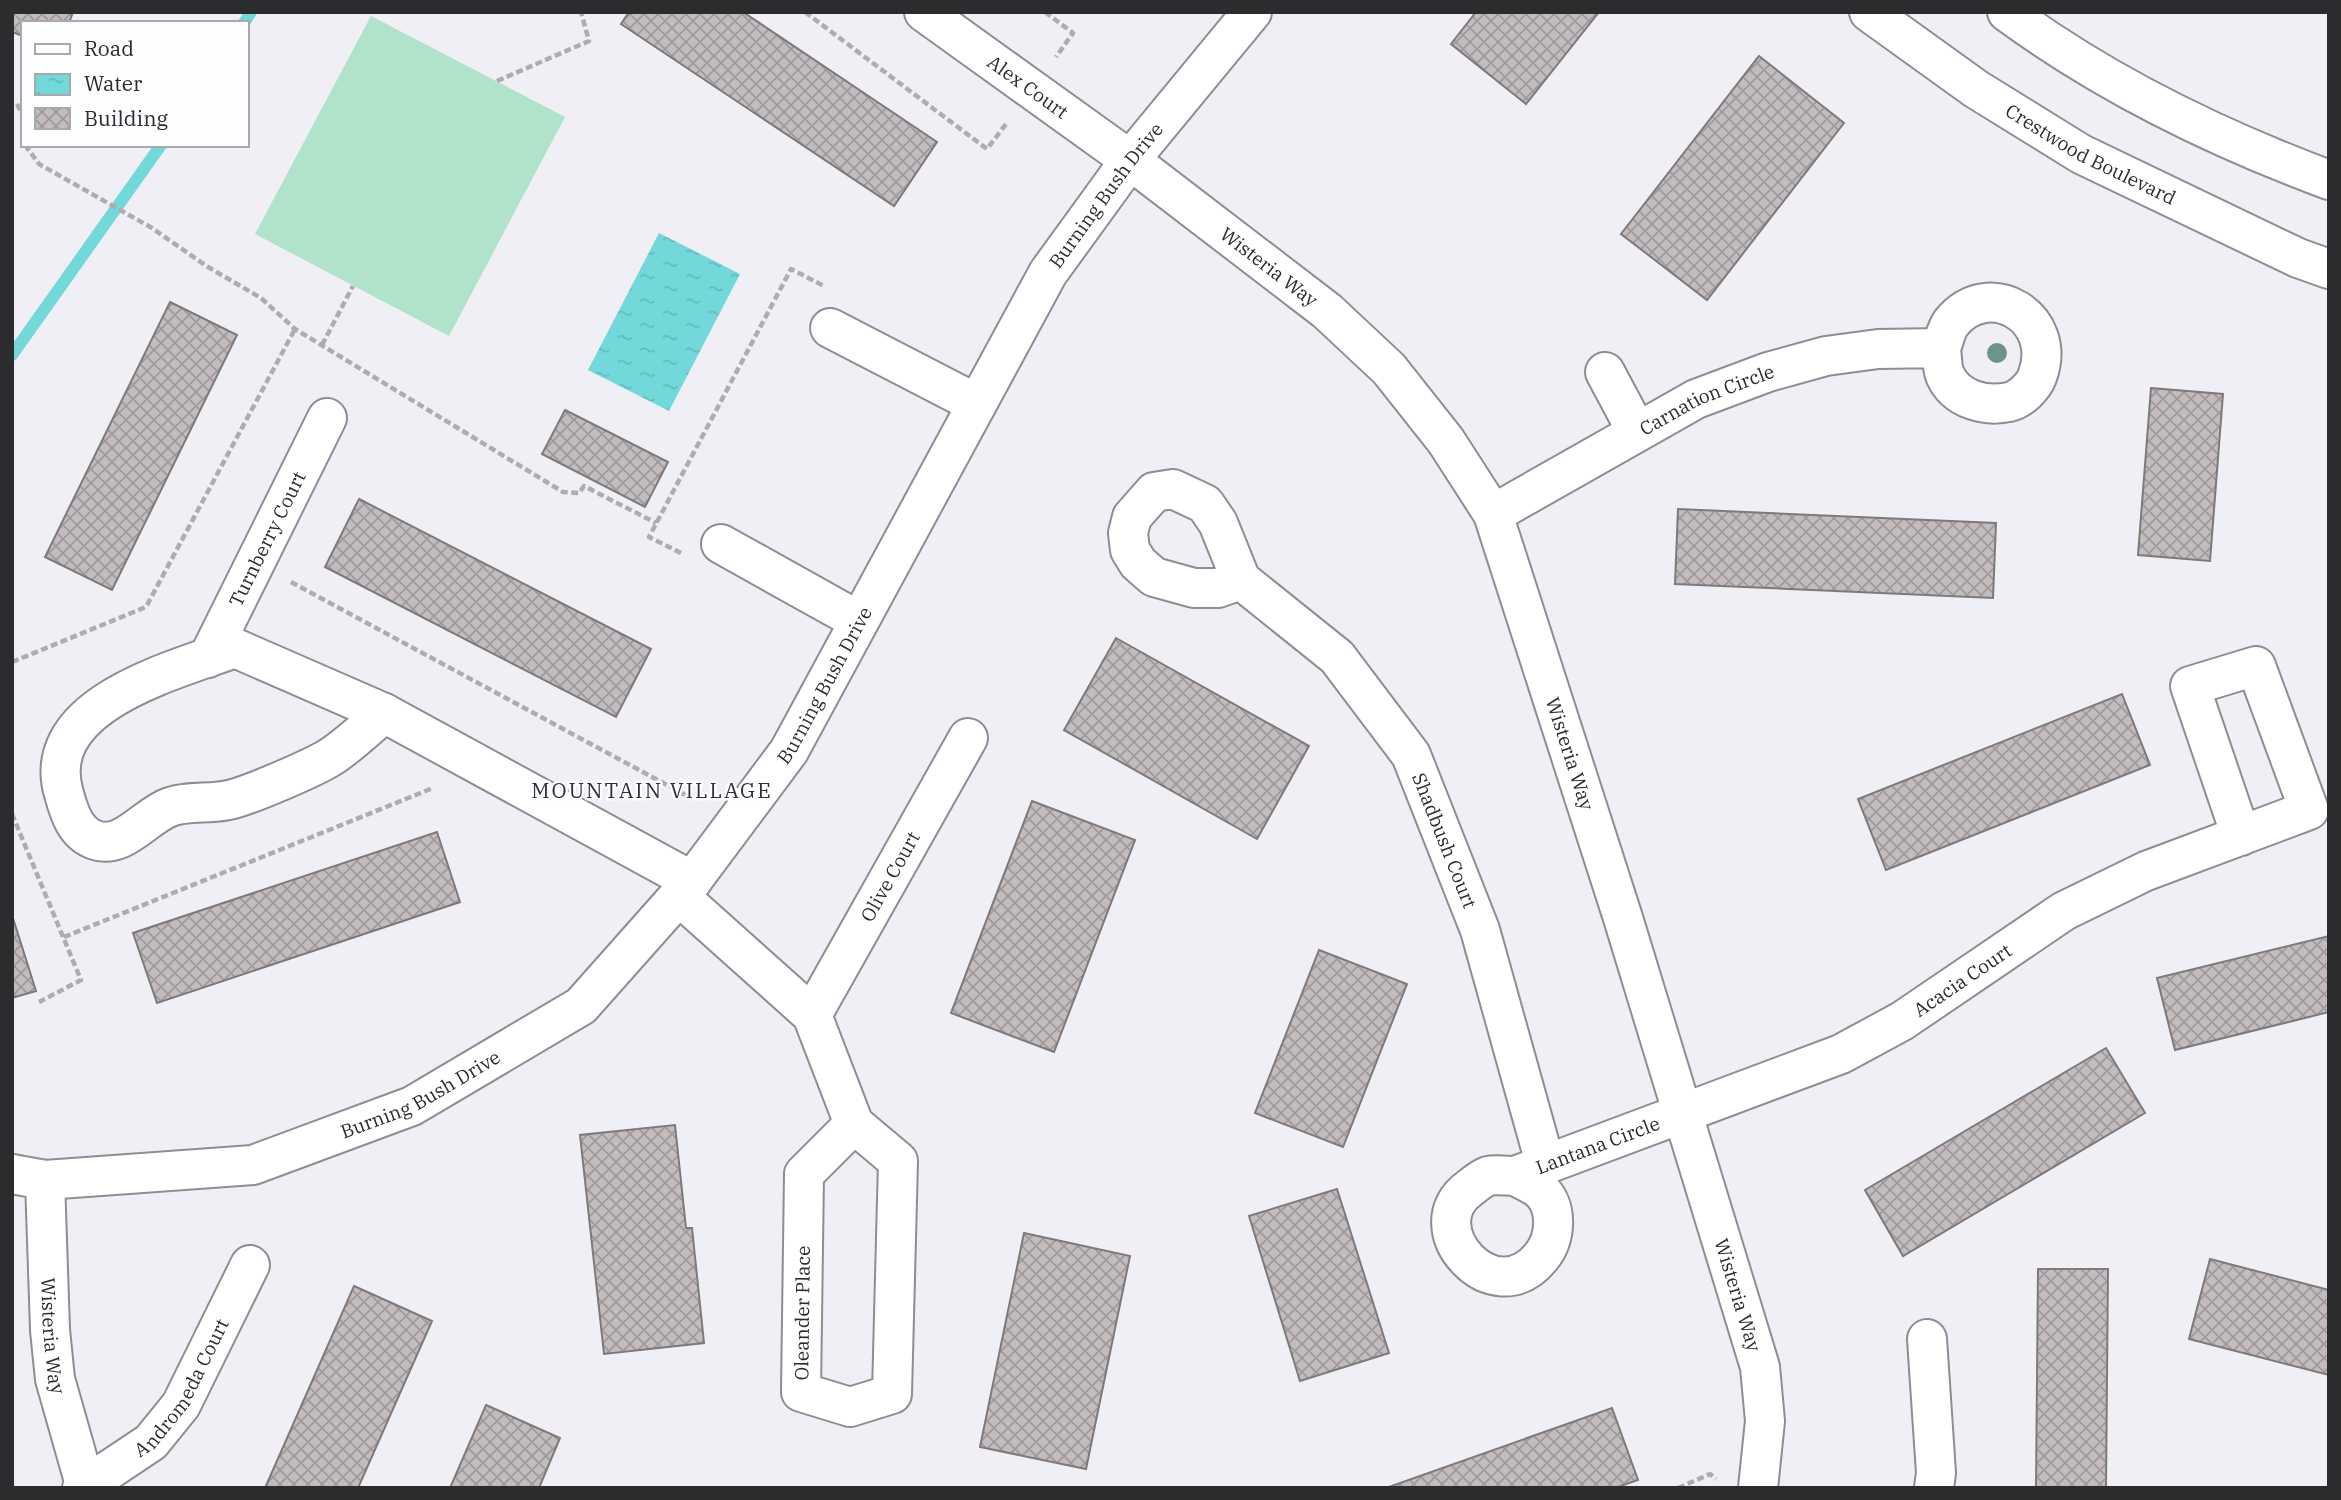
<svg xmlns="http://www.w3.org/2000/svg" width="2341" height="1500" font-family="'IBM Plex Serif',serif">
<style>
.pitch{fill:#b1e2ca}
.water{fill:url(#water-ripples)}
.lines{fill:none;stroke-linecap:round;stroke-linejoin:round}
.stream{stroke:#73d8da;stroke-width:12}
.building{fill:url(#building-cross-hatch);stroke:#7e797a;stroke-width:2}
.minor-casing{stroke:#8d8e93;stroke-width:42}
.major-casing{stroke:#8d8e93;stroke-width:42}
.path{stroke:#acacb1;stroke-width:4.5;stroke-dasharray:7 3.5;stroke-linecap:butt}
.minor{stroke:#fff;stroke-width:38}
.major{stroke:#fff;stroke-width:38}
.tree{fill:#6e948a}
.labels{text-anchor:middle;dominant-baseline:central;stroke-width:5;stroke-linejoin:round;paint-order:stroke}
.street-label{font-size:19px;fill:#2c2c2e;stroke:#fcfdff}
.neighbourhood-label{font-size:21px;letter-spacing:2px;fill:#2f2f34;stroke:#fcfdff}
</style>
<defs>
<pattern id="water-ripples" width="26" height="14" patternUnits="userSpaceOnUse" patternTransform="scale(1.75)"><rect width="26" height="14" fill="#73d8da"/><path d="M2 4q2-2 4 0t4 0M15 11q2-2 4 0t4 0" fill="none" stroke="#64babb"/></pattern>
<pattern id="building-cross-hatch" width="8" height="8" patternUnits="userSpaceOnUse" patternTransform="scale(1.75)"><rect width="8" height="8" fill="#c3bcbe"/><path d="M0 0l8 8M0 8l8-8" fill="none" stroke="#9f999b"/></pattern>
</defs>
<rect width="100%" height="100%" fill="#efeff5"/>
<path class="pitch" d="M 371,16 L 565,117 L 449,336 L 255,234 Z"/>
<path class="water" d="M 659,233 L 740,274 L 669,411 L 588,370 Z"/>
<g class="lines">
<path class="stream" d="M 244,23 L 251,12
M 12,355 L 161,145"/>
</g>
<path class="building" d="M 12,12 L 73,12 L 69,23 L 23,23 L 23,36 L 12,32 Z
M 629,12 L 743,12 L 937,142 L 894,206 L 621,24 Z
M 1476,12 L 1599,12 L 1526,104 L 1451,44 Z
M 1759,56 L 1844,123 L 1707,300 L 1621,234 Z
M 170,302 L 237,335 L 112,590 L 45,557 Z
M 2151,388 L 2223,394 L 2210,561 L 2138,555 Z
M 565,410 L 668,462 L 645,507 L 542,454 Z
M 359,499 L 651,649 L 616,717 L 325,567 Z
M 1678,509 L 1996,523 L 1993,598 L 1675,584 Z
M 1116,638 L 1309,746 L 1257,839 L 1064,730 Z
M 2122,694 L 2150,765 L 1886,870 L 1858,799 Z
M 1032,801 L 1135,840 L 1054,1052 L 951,1013 Z
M 437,832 L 460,902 L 157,1003 L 133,933 Z
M 12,915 L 36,991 L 12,998 Z
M 2329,936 L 2329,1012 L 2175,1050 L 2157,978 Z
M 1319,950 L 1407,984 L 1343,1147 L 1255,1113 Z
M 2106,1048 L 2145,1113 L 1903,1256 L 1865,1190 Z
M 675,1125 L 686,1228 L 692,1228 L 704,1343 L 604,1354 L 580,1135 Z
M 1337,1189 L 1389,1353 L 1300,1381 L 1249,1216 Z
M 1024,1233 L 1130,1256 L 1086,1469 L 980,1447 Z
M 2210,1259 L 2329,1290 L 2329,1375 L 2189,1339 Z
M 2038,1269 L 2108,1269 L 2106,1488 L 2036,1488 Z
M 354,1286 L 432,1321 L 358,1488 L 265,1488 Z
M 486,1405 L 560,1438 L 539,1488 L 450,1488 Z
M 1612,1408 L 1638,1480 L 1615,1488 L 1386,1488 Z"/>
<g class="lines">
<g class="minor-casing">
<g id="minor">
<path id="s1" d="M 924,12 L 1130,160 L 1327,311 L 1389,369 L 1446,441 L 1493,514 L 1623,918 L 1760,1367 L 1765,1421 L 1758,1488"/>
<path d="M 830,328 L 977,404"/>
<path d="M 1605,372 L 1637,432"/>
<path id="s2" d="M 1493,514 L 1696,399 L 1768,372 L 1826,356 L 1878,349 L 1941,348 C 1944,341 1946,330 1951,323 C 1988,276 2060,317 2037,377 C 2033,387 2020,400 2009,402 C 1986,407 1956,400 1945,375 C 1942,368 1942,356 1941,348"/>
<path d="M 721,544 L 859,621"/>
<path id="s3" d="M 1241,580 L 1218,588 L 1194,588 L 1154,577 L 1138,563 L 1130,550 L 1128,533 L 1132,517 L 1154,492 L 1173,489 L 1205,504 L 1218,523 L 1241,580 L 1337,657 L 1411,755 L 1480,930 L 1545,1163"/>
<path d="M 235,648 L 384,713 C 368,727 352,742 335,754 C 319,766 254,793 233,799 C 213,805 189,800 170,807 C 145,816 123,850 95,840 C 75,833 69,812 64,794 C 37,704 176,670 235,648 Z"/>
<path id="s4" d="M 208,658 L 327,418"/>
<path d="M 384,713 L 692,881"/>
<path id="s5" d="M 679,896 L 812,1015 L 854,1124 L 898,1161 L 892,1394 L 850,1407 L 801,1392 L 804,1174 L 854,1124"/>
<path id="s6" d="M 812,1015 L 968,738"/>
<path id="s7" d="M 12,1174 L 45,1180 L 253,1165 L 412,1106 L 581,1006 L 692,881 L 789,751 L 1048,273 L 1130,160 L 1252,12"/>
<path id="s8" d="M 1515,1176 C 1507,1176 1496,1174 1488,1176 C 1482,1178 1475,1184 1470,1188 C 1415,1226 1493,1316 1541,1257 C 1556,1239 1559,1206 1539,1189 C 1532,1184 1523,1180 1515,1176 L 1841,1054 L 1902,1021 L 2064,911 L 2146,871 L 2309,810 L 2256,666 L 2190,686 L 2241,836"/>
<path id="s9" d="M 45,1180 L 50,1330 L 55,1379 L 86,1488"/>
<path d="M 1927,1339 L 1936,1473 L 1934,1488"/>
<path id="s10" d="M 82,1488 L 151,1442 L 181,1405 L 250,1265"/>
</g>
</g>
<g class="major-casing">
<g id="major">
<path id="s11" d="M 1869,12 L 1976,89 L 2081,154 L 2298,258 L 2329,269"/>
<path d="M 2007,12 C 2105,84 2216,138 2329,180"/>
</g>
</g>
<path class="path" d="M 805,12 L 987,149 L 1006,124
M 1045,12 L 1073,33 L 1056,57
M 497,81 L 589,41 L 581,12
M 17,104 L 22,113 L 23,137
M 25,145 L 39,164 L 152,228 L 208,267 L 261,298 L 295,329 L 563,492 L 579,493 L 584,486 L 656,523
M 322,345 L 353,286
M 681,553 L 649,537 L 791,269 L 824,286
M 291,582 L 691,798
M 12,662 L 146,607 L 295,329
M 12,814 L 81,980 L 39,1002
M 64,937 L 433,788
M 1678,1488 L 1710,1474 L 1716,1479"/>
<use href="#minor" class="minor"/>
<use href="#major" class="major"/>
</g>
<circle class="tree" cx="1997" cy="353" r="10"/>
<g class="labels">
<g class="street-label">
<text stroke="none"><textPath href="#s1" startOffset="128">Alex Court</textPath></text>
<text stroke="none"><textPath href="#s11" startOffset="264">Crestwood Boulevard</textPath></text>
<text stroke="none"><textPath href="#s7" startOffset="1578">Burning Bush Drive</textPath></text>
<text stroke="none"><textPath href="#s1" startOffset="429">Wisteria Way</textPath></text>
<text stroke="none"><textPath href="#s2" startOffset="243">Carnation Circle</textPath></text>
<text stroke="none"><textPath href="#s4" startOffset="133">Turnberry Court</textPath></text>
<text stroke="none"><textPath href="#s7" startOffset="1012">Burning Bush Drive</textPath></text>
<text stroke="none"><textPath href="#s1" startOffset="1017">Wisteria Way</textPath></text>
<text stroke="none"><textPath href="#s3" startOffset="670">Shadbush Court</textPath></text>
<text stroke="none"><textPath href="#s6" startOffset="159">Olive Court</textPath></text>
<text stroke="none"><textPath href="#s8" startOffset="808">Acacia Court</textPath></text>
<text stroke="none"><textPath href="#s7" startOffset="424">Burning Bush Drive</textPath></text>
<text stroke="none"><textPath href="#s8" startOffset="406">Lantana Circle</textPath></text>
<text stroke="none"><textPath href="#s1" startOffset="1584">Wisteria Way</textPath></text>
<text stroke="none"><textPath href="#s5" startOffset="760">Oleander Place</textPath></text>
<text stroke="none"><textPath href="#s9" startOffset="156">Wisteria Way</textPath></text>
<text stroke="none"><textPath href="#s10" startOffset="145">Andromeda Court</textPath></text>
</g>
<g class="neighbourhood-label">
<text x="652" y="790">MOUNTAIN VILLAGE</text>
</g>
</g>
<rect width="2341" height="1500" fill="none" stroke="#2c2c2e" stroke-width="28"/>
<rect x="21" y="21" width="228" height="126" fill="#fcfdff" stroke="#a9a9ab" stroke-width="2"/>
<rect x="35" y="44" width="35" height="10" fill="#ffffff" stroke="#a9a9ab" stroke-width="2"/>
<text x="84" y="56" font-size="21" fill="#2c2c2e">Road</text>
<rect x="35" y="74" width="35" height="21" fill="url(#water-ripples)" stroke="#a9a9ab" stroke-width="2"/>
<text x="84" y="91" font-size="21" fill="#2c2c2e">Water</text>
<rect x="35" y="108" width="35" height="21" fill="url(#building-cross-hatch)" stroke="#a9a9ab" stroke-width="2"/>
<text x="84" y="126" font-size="21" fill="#2c2c2e">Building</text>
</svg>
